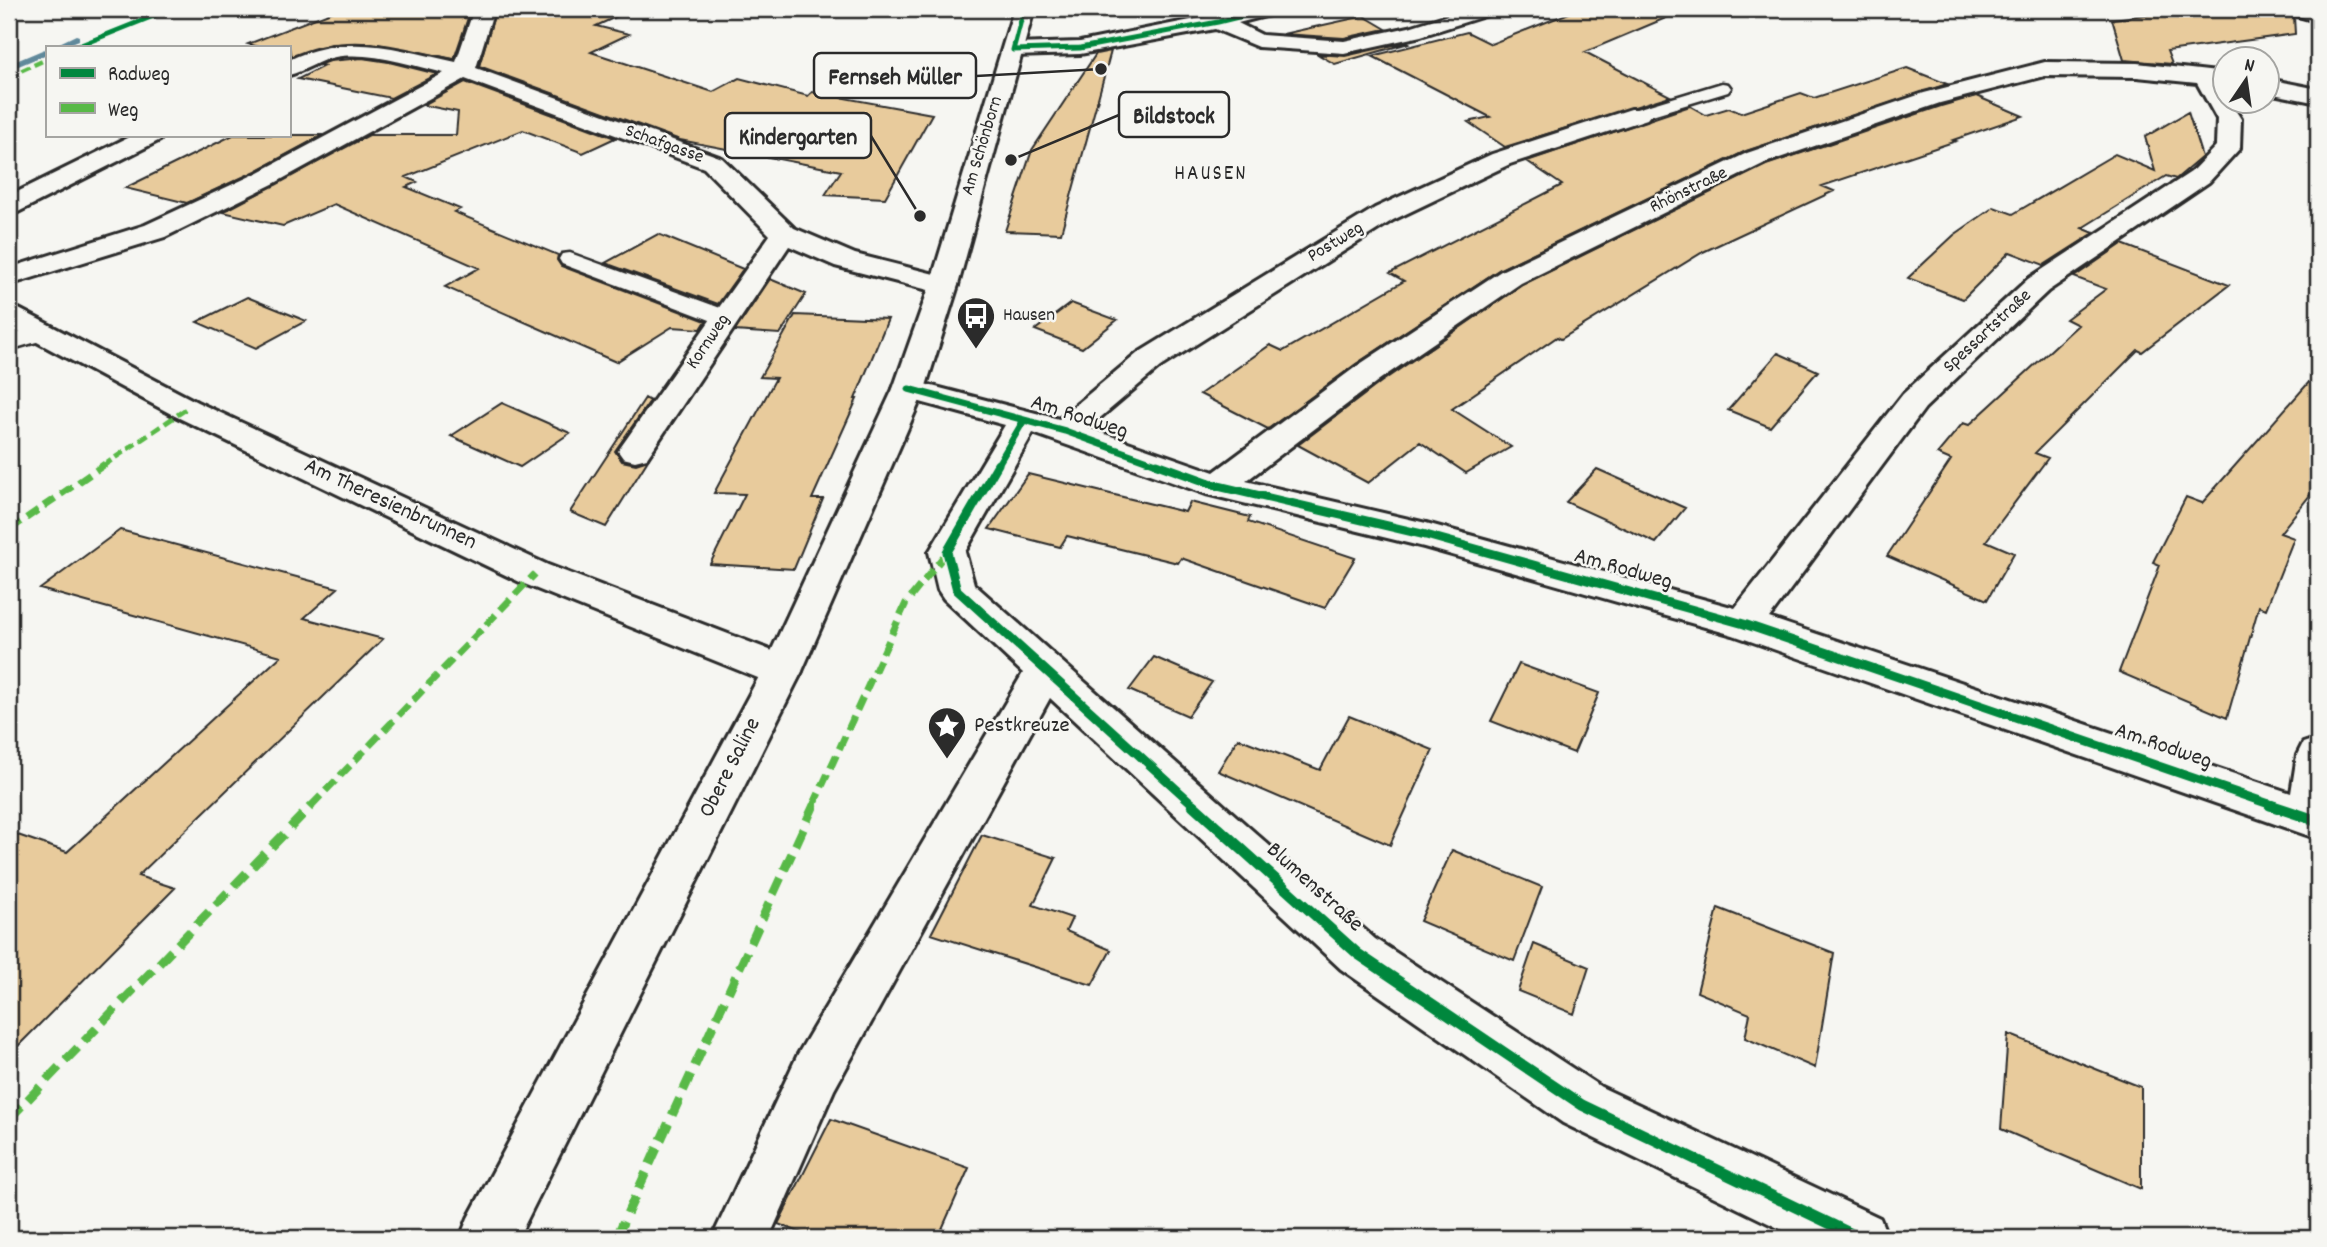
<svg xmlns="http://www.w3.org/2000/svg" width="2327" height="1247" font-family="Dekko,sans-serif">
<style>
.lines{fill:none;stroke-linecap:round;stroke-linejoin:round}
.stream{fill:#61899b;fill-rule:evenodd}
.building{fill:#e8cb9c;stroke:#2b2b2b;stroke-width:2}
.service-casing{stroke:#2b2b2b;stroke-width:5}
.minor-casing{stroke:#2b2b2b;stroke-width:6}
.secondary-casing{stroke:#2b2b2b;stroke-width:6}
.service{fill:#f6f6f2;fill-rule:evenodd}
.minor{fill:#f6f6f2;fill-rule:evenodd}
.secondary{fill:#f6f6f2;fill-rule:evenodd}
.quiet-far3{stroke:#58b947;stroke-width:4.5;stroke-dasharray:9 4.5;stroke-linecap:butt}
.quiet-far2{stroke:#58b947;stroke-width:5;stroke-dasharray:10 5;stroke-linecap:butt}
.quiet-far1{stroke:#58b947;stroke-width:7;stroke-dasharray:14 7;stroke-linecap:butt}
.quiet{stroke:#58b947;stroke-width:9;stroke-dasharray:18 9;stroke-linecap:butt}
.cycleway-far3-casing{stroke:#f6f6f2;stroke-width:8}
.cycleway-far2-casing{stroke:#f6f6f2;stroke-width:10}
.cycleway-far1-casing{stroke:#f6f6f2;stroke-width:13}
.cycleway-casing{stroke:#f6f6f2;stroke-width:16}
.cycleway-far3{stroke:#00873e;stroke-width:5}
.cycleway-far2{stroke:#00873e;stroke-width:7}
.cycleway-far1{stroke:#00873e;stroke-width:9}
.cycleway{stroke:#00873e;stroke-width:11}
.labels{text-anchor:middle;dominant-baseline:central;stroke-width:5;stroke-linejoin:round;paint-order:stroke}
.far-street-label{font-size:19px;fill:#2b2b2b;stroke:#f6f6f2}
.far-poi-label{font-size:19px;fill:#2b2b2b;stroke:#f6f6f2;text-anchor:start}
.far-quarter-label{font-size:21px;letter-spacing:2px;fill:#2b2b2b;stroke:#f6f6f2}
.street-label{font-size:23px;fill:#2b2b2b;stroke:#f6f6f2}
.poi-label{font-size:23px;fill:#2b2b2b;stroke:#f6f6f2;text-anchor:start}
.leader{fill:none;stroke:#2b2b2b;stroke-width:2.5}
.callout-dot{fill:#2b2b2b;stroke:#f6f6f2;stroke-width:2.5}
.callout{fill:#f6f6f2;stroke:#2b2b2b;stroke-width:2.5}
.callout-label{font-size:24px;text-anchor:middle;font-weight:bold;fill:#2b2b2b}
</style>
<rect width="100%" height="100%" fill="#f6f6f2"/>
<filter id="ink" filterUnits="userSpaceOnUse"><feTurbulence type="fractalNoise" baseFrequency=".0143" numOctaves="2"/><feDisplacementMap in="SourceGraphic" scale="14" xChannelSelector="R" yChannelSelector="G"/><feConvolveMatrix kernelMatrix="1 2 1 2 8 2 1 2 1" color-interpolation-filters="sRGB"/></filter>
<g filter="url(#ink)">
<g class="lines">
<path class="stream" d="M 76,35 L 79,36 L 79,40 L 62,47 L 51,47 Z
M 47,48 L 47,54 L 9,70 L 9,64 Z"/>
</g>
<path class="building" d="M 339,9 L 471,9 L 454,59 L 372,43 L 331,44 L 291,57 L 289,47 L 259,47 L 248,44 Z
M 496,9 L 633,9 L 596,26 L 629,34 L 591,52 L 713,92 L 739,78 L 808,96 L 812,92 L 932,114 L 885,198 L 825,195 L 841,171 L 680,140 L 479,66 Z
M 1579,9 L 1687,9 L 1585,52 L 1670,96 L 1505,147 L 1468,122 L 1490,117 L 1372,56 L 1467,32 L 1491,44 Z
M 2194,9 L 2282,9 L 2286,15 L 2294,17 L 2295,34 L 2167,51 L 2172,64 L 2124,60 L 2112,19 Z
M 1364,16 L 1386,29 L 1344,38 L 1283,34 Z
M 1407,42 L 1409,43 L 1335,64 L 1317,54 L 1345,56 Z
M 1111,51 L 1061,233 L 1005,231 L 1032,150 L 1096,54 Z
M 362,58 L 389,62 L 437,74 L 391,98 L 298,79 L 324,66 L 319,65 L 330,61 Z
M 1907,68 L 1947,84 L 1746,151 L 1500,269 L 1356,364 L 1268,429 L 1200,394 L 1270,345 L 1283,351 L 1404,281 L 1390,273 L 1562,185 L 1527,161 L 1690,106 L 1706,115 L 1729,108 L 1741,113 L 1801,93 L 1814,98 Z
M 465,82 L 615,138 L 583,153 L 523,130 L 406,177 L 417,182 L 406,187 L 460,209 L 454,212 L 558,255 L 557,260 L 561,266 L 706,321 L 701,329 L 672,327 L 616,362 L 445,287 L 479,268 L 334,204 L 283,226 L 223,212 L 369,135 L 456,135 L 458,112 L 423,105 Z
M 1976,96 L 2023,116 L 1953,140 L 1956,141 L 1822,186 L 1834,191 L 1703,252 L 1561,339 L 1557,337 L 1452,409 L 1511,447 L 1466,473 L 1420,442 L 1368,483 L 1298,445 L 1381,382 L 1522,285 L 1766,165 L 1941,106 Z
M 2188,112 L 2202,157 L 2176,179 L 2166,176 L 2082,228 L 2094,233 L 2044,265 L 2010,252 L 1963,299 L 1908,278 L 1954,235 L 1994,207 L 2013,214 L 2115,154 L 2155,171 L 2145,137 Z
M 233,135 L 323,135 L 256,171 L 187,203 L 125,188 Z
M 658,234 L 743,269 L 718,304 L 605,263 Z
M 2122,244 L 2229,285 L 2142,352 L 2138,350 L 2035,453 L 2048,458 L 1986,541 L 2014,553 L 1987,600 L 1887,556 L 1951,460 L 1937,454 L 1963,423 L 1969,425 L 2078,325 L 2066,319 L 2106,289 L 2074,277 Z
M 770,279 L 806,294 L 780,334 L 735,331 Z
M 247,297 L 306,321 L 256,348 L 197,322 Z
M 1071,303 L 1117,320 L 1082,348 L 1035,330 Z
M 795,315 L 888,319 L 855,399 L 857,399 L 812,499 L 823,499 L 794,569 L 710,564 L 745,494 L 714,493 L 776,378 L 760,377 Z
M 1778,353 L 1818,371 L 1770,427 L 1728,410 Z
M 2318,372 L 2318,485 L 2280,533 L 2294,538 L 2266,609 L 2259,606 L 2227,718 L 2119,672 L 2160,565 L 2153,562 L 2186,497 L 2202,503 Z
M 645,398 L 650,401 L 615,451 L 622,461 L 636,464 L 648,460 L 606,527 L 570,512 Z
M 502,403 L 570,433 L 520,467 L 451,436 Z
M 1597,469 L 1685,508 L 1656,543 L 1566,502 Z
M 1028,474 L 1185,512 L 1190,502 L 1250,517 L 1248,522 L 1355,558 L 1325,608 L 1181,558 L 1178,563 L 1067,536 L 1060,547 L 989,529 Z
M 120,530 L 338,588 L 304,618 L 383,639 L 138,876 L 175,888 L 9,1055 L 9,832 L 67,852 L 281,656 L 40,589 Z
M 1154,657 L 1212,682 L 1188,716 L 1129,690 Z
M 1519,664 L 1599,693 L 1574,753 L 1491,721 Z
M 1349,716 L 1433,750 L 1390,845 L 1218,771 L 1238,738 L 1320,770 Z
M 982,835 L 1056,858 L 1033,905 L 1072,918 L 1066,931 L 1111,950 L 1092,985 L 931,934 Z
M 1452,850 L 1542,887 L 1514,961 L 1420,921 Z
M 1718,908 L 1834,953 L 1815,1068 L 1745,1038 L 1750,1014 L 1697,992 Z
M 1534,944 L 1589,967 L 1574,1014 L 1518,991 Z
M 2008,1034 L 2141,1087 L 2141,1189 L 2001,1129 Z
M 831,1119 L 969,1168 L 938,1238 L 815,1238 L 778,1224 Z"/>
<g class="lines">
<g class="service-casing">
<path id="service" d="M 1722,83 L 1728,84 L 1731,88 L 1728,92 L 1639,119 L 1630,114 L 1633,110 Z
M 570,253 L 734,313 L 737,318 L 734,323 L 718,323 L 562,264 L 559,259 L 562,254 Z
M 42,326 L 50,328 L 54,333 L 50,338 L 9,350 L 9,336 Z"/>
</g>
<g class="minor-casing">
<path id="minor" d="M 474,9 L 494,9 L 476,68 L 722,158 L 794,228 L 855,254 L 954,279 L 958,285 L 954,291 L 944,294 L 835,266 L 789,246 L 647,458 L 635,461 L 623,458 L 618,451 L 770,235 L 704,168 L 465,79 L 275,183 L 165,237 L 9,285 L 9,268 L 145,225 L 257,173 L 444,73 C 410,65 370,51 335,57 C 319,60 305,71 289,75 L 289,60 C 348,32 396,49 456,62 Z
M 1246,9 L 1280,9 L 1277,13 L 1238,23 L 1262,35 L 1344,41 L 1409,27 L 1467,9 L 1497,9 L 1494,13 L 1421,36 L 1344,53 L 1258,47 L 1215,29 L 1080,54 L 1013,56 L 1005,55 L 1002,50 L 1005,45 L 1013,44 L 1080,42 Z
M 2285,9 L 2318,10 L 2318,22 L 2288,13 Z
M 2045,62 L 2137,63 L 2226,73 L 2226,87 L 2221,86 L 2226,93 L 2226,102 L 2230,102 L 2241,119 L 2240,148 L 2209,182 L 2048,291 L 1925,408 L 1769,618 L 2291,793 L 2297,755 L 2303,743 L 2318,738 L 2318,839 L 1733,635 L 1424,547 L 1206,494 L 1033,433 L 965,552 L 974,584 L 1375,939 L 1601,1087 L 1880,1218 L 1888,1238 L 1799,1238 L 1563,1123 L 1341,969 L 1050,698 L 834,1090 L 769,1238 L 712,1238 L 798,1054 L 1023,673 L 944,599 L 938,590 L 929,552 L 1005,425 L 898,396 L 893,389 L 898,382 L 909,380 L 1059,419 L 1138,353 L 1375,208 L 1492,154 L 1631,109 L 1647,109 L 1651,114 L 1647,119 L 1510,164 L 1393,220 L 1160,367 L 1088,428 L 1214,472 L 1357,366 L 1501,271 L 1747,153 L 1924,93 ZM 2045,76 L 2137,77 L 2197,83 L 2217,119 L 2216,146 L 2191,172 L 2028,279 L 1903,394 L 1735,608 L 1426,523 L 1246,481 L 1379,380 L 1521,283 L 1765,163 L 1940,103 Z
M 2268,79 L 2318,89 L 2318,103 L 2268,93 Z
M 133,135 L 163,135 L 160,140 L 18,212 L 9,214 L 9,196 Z
M 9,306 L 19,309 L 197,402 L 548,565 L 796,660 L 802,671 L 796,682 L 782,686 L 768,682 L 522,583 L 175,416 L 9,327 Z"/>
</g>
<g class="secondary-casing">
<path id="secondary" d="M 1014,9 L 1034,9 L 958,285 L 925,389 L 802,671 L 518,1238 L 460,1238 L 468,1218 L 762,671 L 893,389 L 930,285 Z"/>
</g>
<use href="#service" class="service"/>
<use href="#minor" class="minor"/>
<use href="#secondary" class="secondary"/>
<path class="quiet-far3" d="M 9,76 L 47,59"/>
<path class="quiet-far2" d="M 103,466 L 186,409"/>
<path class="quiet-far1" d="M 9,530 L 105,464
M 311,806 L 535,574
M 813,806 L 906,603 L 947,552"/>
<path class="quiet" d="M 9,1119 L 312,805
M 616,1238 L 814,805"/>
<g class="cycleway-far3-casing">
<path id="cycleway-far3" d="M 1024,9 L 1013,50 L 1080,48 L 1218,22 L 1270,9
M 76,47 L 171,9"/>
</g>
<g class="cycleway-far2-casing">
<path id="cycleway-far2" d="M 909,389 L 1065,431 L 1162,466
M 997,466 L 1024,420"/>
</g>
<g class="cycleway-far1-casing">
<path id="cycleway-far1" d="M 998,464 L 947,552 L 957,590 L 1195,806
M 1157,464 L 1218,486 L 1426,535 L 1744,624 L 2275,806"/>
</g>
<g class="cycleway-casing">
<path id="cycleway" d="M 1193,805 L 1358,954 L 1582,1105 L 1860,1238
M 2270,805 L 2318,821"/>
</g>
<use href="#cycleway-far3" class="cycleway-far3"/>
<use href="#cycleway-far2" class="cycleway-far2"/>
<use href="#cycleway-far1" class="cycleway-far1"/>
<use href="#cycleway" class="cycleway"/>
</g>
</g>
<defs>
<g id="bus-pin" transform="scale(2.0125)"><path d="M0 17L-7.5 6A9.5 9.5 0 1 1 7.5 6Z" fill="#2b2b2b" stroke="#f6f6f2"/><path d="M-5-6H5V4H4V6H2V4H-2V6H-4V4H-5ZM-3.5-4V0h7V-4ZM-3.5 1.2v1.5H-2V1.2ZM2 1.2v1.5H3.5V1.2Z" fill="#fff"/></g>
<g id="sight-pin" transform="scale(2.0125)"><path d="M0 17L-7.5 6A9.5 9.5 0 1 1 7.5 6Z" fill="#2b2b2b" stroke="#f6f6f2"/><path d="M0-6L1.8-2.2L6-1.7L2.9 1.2L3.7 5.4L0 3.3L-3.7 5.4L-2.9 1.2L-6-1.7L-1.8-2.2Z" fill="#fff"/></g>
</defs>
<g fill-rule="evenodd">
<use href="#bus-pin" x="976" y="316"/>
<use href="#sight-pin" x="947" y="726"/>
</g>
<g class="labels">
<g class="far-street-label">
<text transform="translate(664 145) rotate(20)">Schafgasse</text>
<text transform="translate(983 146) rotate(-73)">Am Schönborn</text>
<text transform="translate(1689 191) rotate(-26)">Rhönstraße</text>
<text transform="translate(1336 243) rotate(-31)">Postweg</text>
<text transform="translate(1988 332) rotate(-43)">Spessartstraße</text>
<text transform="translate(709 342) rotate(-56)">Kornweg</text>
</g>
<g class="far-poi-label">
<text x="1003" y="316">Hausen</text>
</g>
<g class="far-quarter-label">
<text x="1211" y="175">HAUSEN</text>
</g>
<g class="street-label">
<text transform="translate(1079 418) rotate(18)">Am Rodweg</text>
<text transform="translate(390 505) rotate(25)">Am Theresienbrunnen</text>
<text transform="translate(1623 570) rotate(16)">Am Rodweg</text>
<text transform="translate(2163 747) rotate(19)">Am Rodweg</text>
<text transform="translate(731 768) rotate(-63)">Obere Saline</text>
<text transform="translate(1314 888) rotate(42)">Blumenstraße</text>
</g>
<g class="poi-label">
<text x="974" y="726">Pestkreuze</text>
</g>
</g>
<path class="leader" d="M1101 69L976 76M1011 160L1119 115M920 216L871 136"/>
<g class="callout-dot">
<circle cx="1101" cy="69" r="7"/>
<circle cx="1011" cy="160" r="7"/>
<circle cx="920" cy="216" r="7"/>
</g>
<g class="callout">
<rect x="814" y="53" width="162" height="45" rx="7"/>
<rect x="1119" y="92" width="110" height="45" rx="7"/>
<rect x="725" y="113" width="146" height="45" rx="7"/>
</g>
<g class="callout-label">
<text x="895" y="84">Fernseh Müller</text>
<text x="1174" y="123">Bildstock</text>
<text x="798" y="144">Kindergarten</text>
</g>
<rect width="2327" height="1247" fill="none" stroke="#f6f6f2" stroke-width="35"/>
<rect x="18" y="18" width="2292" height="1212" fill="none" stroke="#2b2b2b" stroke-width="2.5" filter="url(#ink)"/>
<rect x="46" y="46" width="245" height="91" fill="#f6f6f2" stroke="#a5a5a2" stroke-width="2"/>
<rect x="60" y="68" width="35" height="10" fill="#00873e" stroke="#a5a5a2" stroke-width="2"/>
<text x="108" y="80" font-size="21" fill="#2b2b2b">Radweg</text>
<rect x="60" y="103" width="35" height="10" fill="#58b947" stroke="#a5a5a2" stroke-width="2"/>
<text x="108" y="116" font-size="21" fill="#2b2b2b">Weg</text>
<g transform="translate(2246 80) rotate(13)"><circle r="33" fill="#f6f6f2" stroke="#a5a5a2" stroke-width="2"/>
<path d="M0-5L12 26L0 18L-12 26Z" fill="#2b2b2b"/>
<text y="-10" font-size="19" font-weight="bold" text-anchor="middle" fill="#2b2b2b">N</text>
</g>
</svg>
